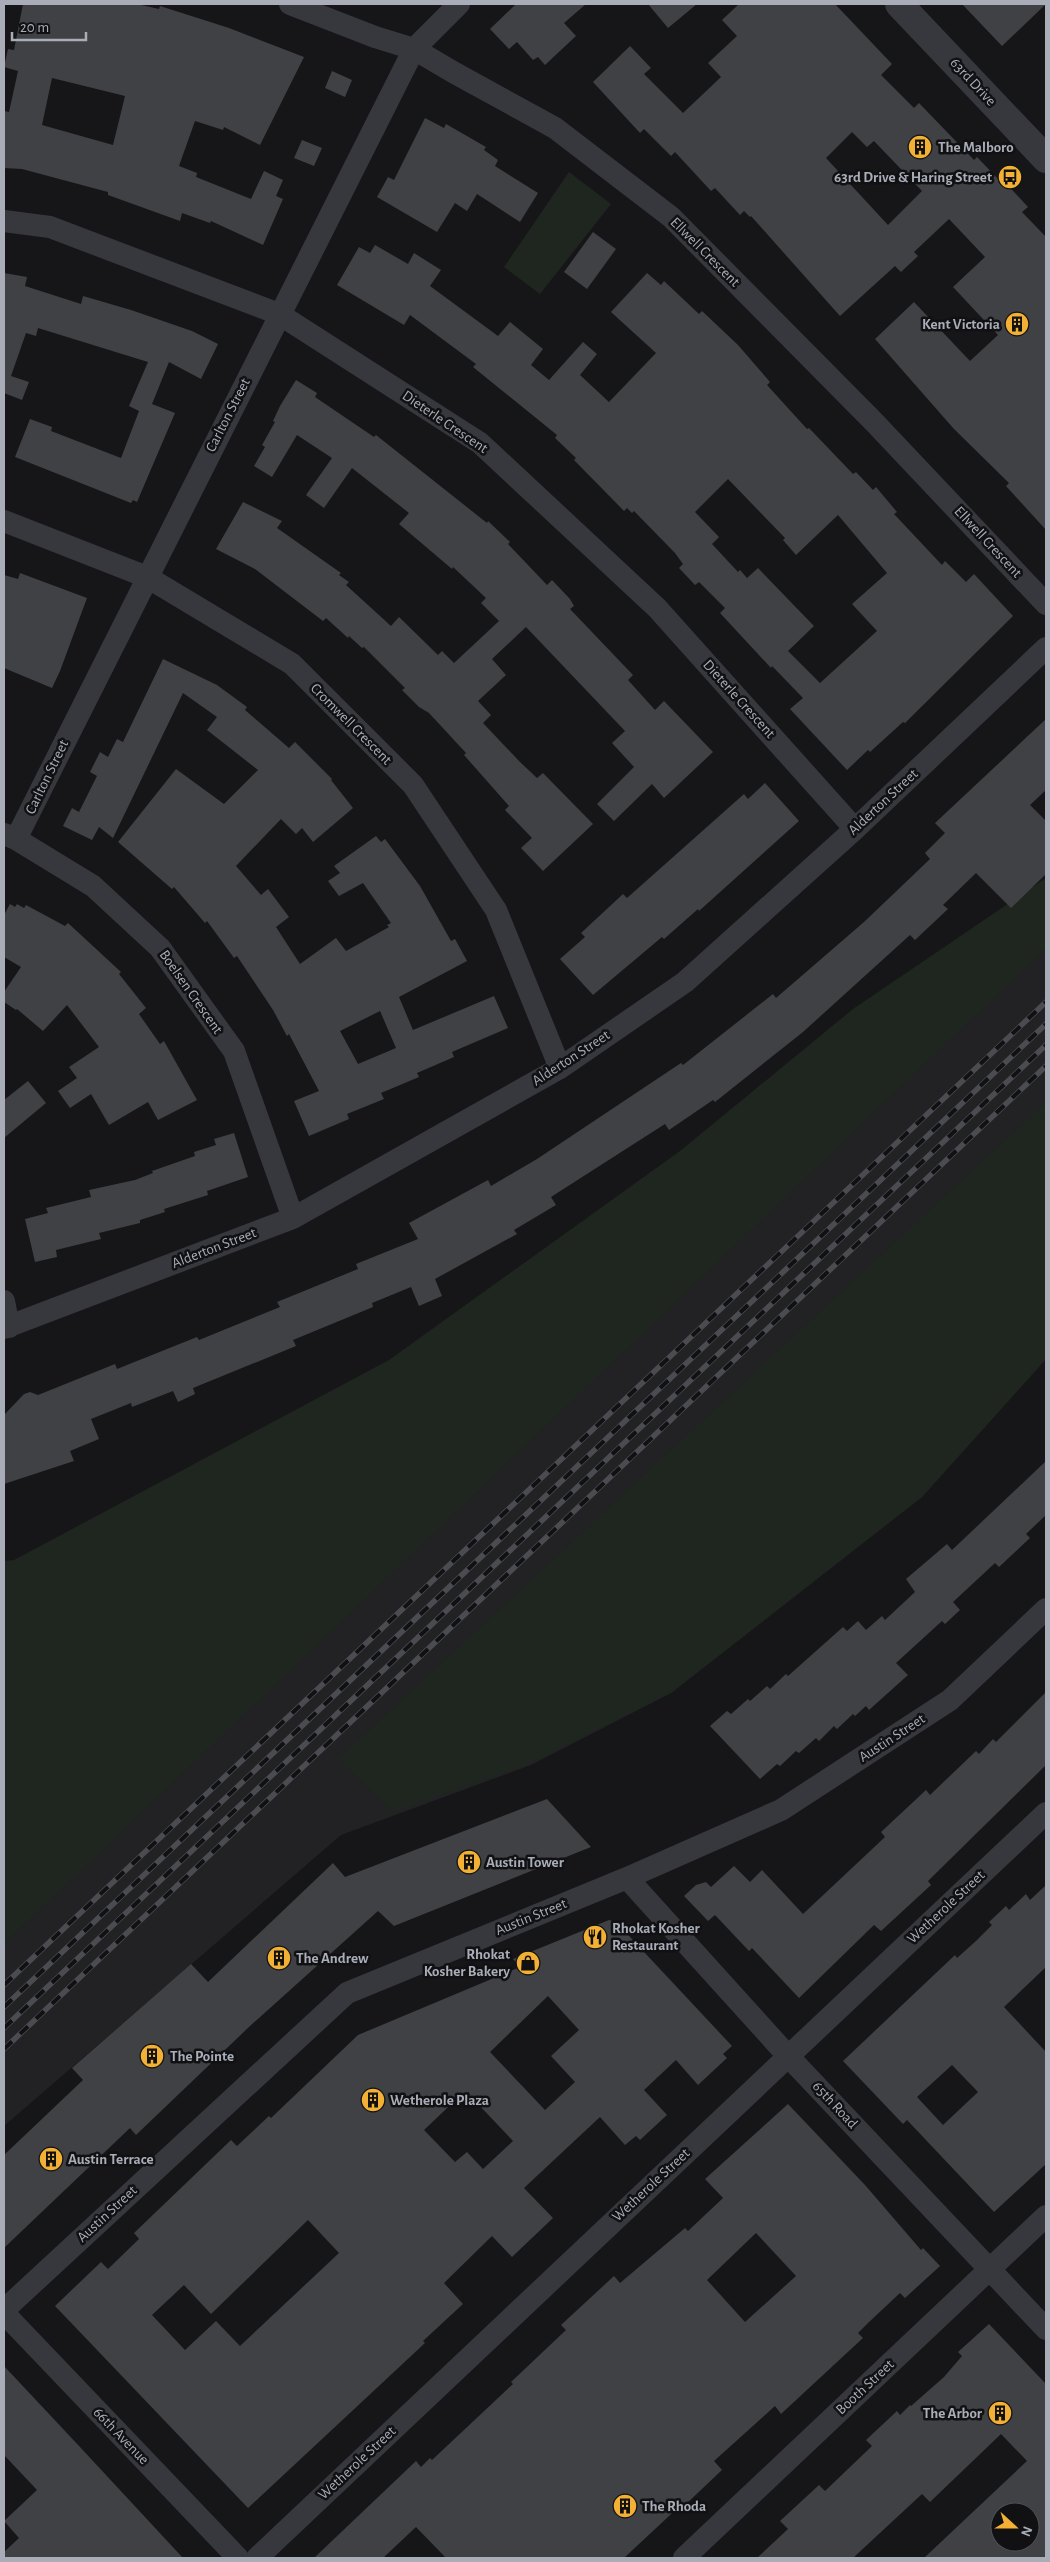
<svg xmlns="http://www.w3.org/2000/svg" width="1050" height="2562" font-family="'Alegreya Sans',sans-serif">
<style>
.built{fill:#222225}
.green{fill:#1e261f}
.building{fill:#404145;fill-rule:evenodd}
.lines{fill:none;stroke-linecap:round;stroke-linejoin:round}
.minor{stroke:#37383d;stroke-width:22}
.tertiary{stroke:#37383d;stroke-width:28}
.rail-casing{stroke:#4a4c52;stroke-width:5.5}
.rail{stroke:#111113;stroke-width:4;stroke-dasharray:11;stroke-linecap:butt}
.labels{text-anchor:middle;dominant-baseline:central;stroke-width:5;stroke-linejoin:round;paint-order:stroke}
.street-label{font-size:15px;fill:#a8adb8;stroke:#111113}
.poi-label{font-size:15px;font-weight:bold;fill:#a8adb8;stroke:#111113;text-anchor:start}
</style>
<rect width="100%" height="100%" fill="#161618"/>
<path class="built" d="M 1046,898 L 1046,1359 L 922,1497 L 671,1693 L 531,1765 L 341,1835 L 4,2126 L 4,1644 L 302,1422 Z"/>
<path class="green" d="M 569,172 L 611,204 L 540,294 L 504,267 Z
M 1046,878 L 1046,948 L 4,1944 L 4,1561 L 14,1560 L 389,1360 L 680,1151 L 853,1009 Z
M 1046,1102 L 1046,1359 L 922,1497 L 671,1693 L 524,1766 L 394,1812 L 338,1759 Z"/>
<path class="building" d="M 23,4 L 137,4 L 159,9 L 160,6 L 229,28 L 304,57 L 260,145 L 224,127 L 223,130 L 195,121 L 179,166 L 197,173 L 196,177 L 251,199 L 264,171 L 283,180 L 276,196 L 283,199 L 263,245 L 211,221 L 210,223 L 182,213 L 180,221 L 108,195 L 108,192 L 22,169 L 4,168 L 4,111 L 9,112 L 18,71 L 4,67 L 8,49 L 14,50 ZM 52,78 L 125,96 L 113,145 L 42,125 Z
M 516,4 L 586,4 L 564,23 L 576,36 L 545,65 L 538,57 L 533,60 L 517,42 L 509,49 L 490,29 Z
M 648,4 L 697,4 L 668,28 Z
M 739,4 L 835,4 L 892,64 L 881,75 L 914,108 L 919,103 L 974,160 L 977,157 L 1000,181 L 1002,179 L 1028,207 L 1022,212 L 1046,237 L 1046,530 L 1006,486 L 1009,483 L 954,429 L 875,339 L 914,302 L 970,361 L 998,335 L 953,287 L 985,257 L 949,219 L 914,252 L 918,256 L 901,272 L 895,266 L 840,316 L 751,216 L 750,217 L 744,211 L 740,215 L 715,188 L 711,191 L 675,152 L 671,156 L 644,129 L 640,133 L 593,82 L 630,46 L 651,68 L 644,74 L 683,113 L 721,77 L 708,63 L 737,36 L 722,20 ZM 852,132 L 867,147 L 874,141 L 922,191 L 888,225 L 826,158 Z
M 962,4 L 1046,4 L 1002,46 Z
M 332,71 L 352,80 L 345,97 L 325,88 Z
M 425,118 L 444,128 L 446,124 L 486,147 L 484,150 L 498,160 L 495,166 L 538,193 L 520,222 L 477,194 L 467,211 L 455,203 L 437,232 L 377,197 L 388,177 L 394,180 Z
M 302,140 L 322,148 L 314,166 L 294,158 Z
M 593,232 L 616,249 L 587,289 L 564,272 Z
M 375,245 L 408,264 L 414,253 L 441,270 L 430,286 L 498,336 L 510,322 L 543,349 L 531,365 L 549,380 L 583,342 L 597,354 L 580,375 L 609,402 L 656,353 L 611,312 L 647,273 L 661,285 L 664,281 L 699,314 L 702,311 L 738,345 L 770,382 L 767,385 L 807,429 L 809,428 L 853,474 L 856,472 L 873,490 L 876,487 L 897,512 L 894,514 L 942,565 L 945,561 L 966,582 L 974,574 L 1013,616 L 905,723 L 903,722 L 870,752 L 868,750 L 847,770 L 790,709 L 803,698 L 772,666 L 771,668 L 720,613 L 725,608 L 699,582 L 695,585 L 679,568 L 683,564 L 675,553 L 634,511 L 632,513 L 627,508 L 624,511 L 574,460 L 576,458 L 555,438 L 557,435 L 473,367 L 476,364 L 410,315 L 404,325 L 337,285 L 359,247 L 370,253 ZM 728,479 L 785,538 L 783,540 L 796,555 L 838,515 L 887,573 L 852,604 L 877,631 L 820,683 L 788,651 L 814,626 L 758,568 L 747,578 L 740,570 L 738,572 L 712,544 L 719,537 L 695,512 Z
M 4,273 L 27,277 L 25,286 L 81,304 L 83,296 L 131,310 L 192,331 L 218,344 L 201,379 L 169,362 L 152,404 L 175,413 L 137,502 L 133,500 L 131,503 L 15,457 L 30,419 L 52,427 L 51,431 L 121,458 L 139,411 L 129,406 L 148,362 L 38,328 L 36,336 L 26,333 L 11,376 L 29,382 L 22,400 L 4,393 Z
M 296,380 L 317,393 L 315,397 L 374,437 L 376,435 L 487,523 L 488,521 L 510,542 L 508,544 L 547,585 L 552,580 L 570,599 L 574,606 L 570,609 L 633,675 L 628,680 L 655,710 L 664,701 L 713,752 L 664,798 L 652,784 L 614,821 L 597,804 L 634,767 L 612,743 L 625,731 L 526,627 L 492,659 L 506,675 L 478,701 L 491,715 L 483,723 L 520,762 L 537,778 L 543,773 L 593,824 L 543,871 L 521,848 L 532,838 L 505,810 L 509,806 L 464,755 L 466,753 L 429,713 L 419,707 L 402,690 L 405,688 L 364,647 L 362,648 L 349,636 L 348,638 L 326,618 L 323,621 L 255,569 L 216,549 L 243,502 L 282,521 L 277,528 L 341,573 L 339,575 L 349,582 L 346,585 L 391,626 L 399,617 L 438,655 L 442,651 L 454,663 L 499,621 L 481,603 L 486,598 L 453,567 L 452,569 L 399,524 L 409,513 L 352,468 L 324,508 L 306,495 L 332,458 L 297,435 L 272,477 L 254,466 L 265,447 L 262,445 L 275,422 L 273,421 L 280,406 Z
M 20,573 L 87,598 L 60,671 L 52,688 L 4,668 L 4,575 L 18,579 Z
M 163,659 L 217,685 L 247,707 L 245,710 L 289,748 L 295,742 L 332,779 L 331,780 L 353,808 L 313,842 L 302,828 L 296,834 L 281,819 L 236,866 L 261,895 L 268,889 L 289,917 L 276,927 L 300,964 L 336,938 L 346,951 L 389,927 L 387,925 L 391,923 L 363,883 L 339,896 L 328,881 L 340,873 L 334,866 L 376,836 L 381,842 L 385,839 L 420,886 L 451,941 L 455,939 L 467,961 L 399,997 L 413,1030 L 494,996 L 508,1028 L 452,1052 L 454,1057 L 417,1073 L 419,1077 L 381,1093 L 384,1099 L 347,1114 L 349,1119 L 309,1136 L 294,1101 L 319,1091 L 289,1034 L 287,1036 L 273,1010 L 237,956 L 234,958 L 207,921 L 205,923 L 174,887 L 172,889 L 118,842 L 176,769 L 224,804 L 258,770 L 207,730 L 217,717 L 183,693 L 113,838 L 99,827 L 92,840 L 63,826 L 72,808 L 79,812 L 97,776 L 90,772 L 100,752 L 108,757 L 117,739 L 123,742 ZM 380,1011 L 396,1048 L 358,1064 L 340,1031 Z
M 1046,719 L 1046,790 L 1030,805 L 1046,821 L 1046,874 L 1011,908 L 976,873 L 943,905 L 948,909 L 915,940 L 910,935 L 803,1032 L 715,1102 L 713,1100 L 669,1130 L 665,1124 L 551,1197 L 556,1205 L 514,1230 L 517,1234 L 435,1279 L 442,1296 L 419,1306 L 411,1287 L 372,1303 L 373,1307 L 293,1340 L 296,1346 L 193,1388 L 195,1394 L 178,1402 L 173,1391 L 132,1407 L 131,1403 L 91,1419 L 99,1439 L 70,1451 L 74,1461 L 4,1484 L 4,1415 L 24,1394 L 30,1392 L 38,1395 L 115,1364 L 117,1369 L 197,1337 L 199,1340 L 280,1307 L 277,1302 L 358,1269 L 356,1264 L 418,1239 L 409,1223 L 488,1180 L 491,1186 L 537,1159 L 681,1063 L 683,1065 L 773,994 L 776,998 L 864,922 L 930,859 L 925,853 L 945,833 L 935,823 Z
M 765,783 L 799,821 L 699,911 L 698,909 L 664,939 L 662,937 L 593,995 L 560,959 L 585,937 L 581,933 L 623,894 L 627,898 L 744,794 L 748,799 Z
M 10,904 L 15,907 L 17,904 L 24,908 L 26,905 L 65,926 L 68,923 L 121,972 L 119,974 L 146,1008 L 139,1014 L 160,1044 L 164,1041 L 197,1100 L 158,1120 L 148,1102 L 109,1125 L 91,1094 L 70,1108 L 58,1091 L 77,1078 L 69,1067 L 99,1047 L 67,1005 L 43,1031 L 17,1009 L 16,1010 L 4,1002 L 4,992 L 21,967 L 4,957 L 4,915 Z
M 28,1081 L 46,1103 L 4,1138 L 4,1100 Z
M 234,1133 L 248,1177 L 207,1191 L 208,1195 L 164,1209 L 165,1212 L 140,1220 L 140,1223 L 99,1233 L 101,1239 L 56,1250 L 57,1257 L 35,1262 L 25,1219 L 48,1213 L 46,1208 L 91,1197 L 89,1190 L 135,1180 L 153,1173 L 152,1171 L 195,1156 L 194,1152 L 216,1145 L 214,1139 Z
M 1046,1461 L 1046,1515 L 1026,1534 L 1030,1538 L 999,1567 L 995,1563 L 953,1602 L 960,1610 L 945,1624 L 942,1621 L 896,1663 L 908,1675 L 869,1710 L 866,1706 L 855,1716 L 853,1714 L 837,1729 L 834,1726 L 819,1741 L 816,1738 L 799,1753 L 796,1751 L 780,1766 L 777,1764 L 760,1779 L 710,1726 L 727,1711 L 731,1714 L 748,1699 L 750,1701 L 767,1686 L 770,1689 L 786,1674 L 788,1676 L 843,1627 L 847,1631 L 858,1621 L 866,1630 L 882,1616 L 885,1620 L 915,1592 L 906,1579 L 947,1544 L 952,1550 Z
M 1046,1692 L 1046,1765 L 928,1881 L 931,1885 L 881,1931 L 874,1925 L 799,1998 L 752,1948 L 749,1951 L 715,1915 L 708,1921 L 684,1896 L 696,1885 L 706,1882 L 711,1887 L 734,1866 L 750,1882 L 762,1870 L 803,1914 L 885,1837 L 881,1832 L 926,1790 L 930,1795 L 976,1751 L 979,1754 L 993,1739 L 996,1742 Z
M 547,1799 L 591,1847 L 394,1926 L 378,1911 L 250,2026 L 136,2135 L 130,2128 L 4,2248 L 4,2155 L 83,2080 L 72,2068 L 191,1964 L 208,1982 L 333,1863 L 345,1877 Z
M 1046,1885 L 1046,1967 L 1004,2007 L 1046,2052 L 1046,2164 L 994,2212 L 907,2120 L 903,2124 L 843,2061 L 955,1955 L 957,1958 L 976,1941 L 992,1925 L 989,1922 L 1006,1906 L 1009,1910 L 1026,1894 L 1030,1900 ZM 952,2065 L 978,2092 L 943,2125 L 917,2097 Z
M 609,1920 L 616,1922 L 732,2046 L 723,2054 L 727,2058 L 698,2085 L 676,2060 L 644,2090 L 667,2115 L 640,2140 L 636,2136 L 625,2145 L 600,2117 L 524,2188 L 553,2218 L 512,2257 L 492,2236 L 444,2283 L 463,2304 L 423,2341 L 425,2343 L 248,2508 L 55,2306 L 101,2262 L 108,2269 L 139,2239 L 134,2233 L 231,2140 L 237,2146 L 269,2116 L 271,2118 L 358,2035 L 520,1967 L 513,1959 ZM 548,1996 L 579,2030 L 551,2056 L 575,2082 L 545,2110 L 490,2052 ZM 462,2094 L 475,2107 L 478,2104 L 513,2141 L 483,2169 L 467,2152 L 455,2162 L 424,2130 ZM 308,2220 L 339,2253 L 240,2346 L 216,2321 L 185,2350 L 152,2315 L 184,2285 L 211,2314 Z
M 788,2104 L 865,2185 L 921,2250 L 923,2248 L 940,2266 L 905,2298 L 900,2293 L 868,2323 L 858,2333 L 863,2338 L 781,2414 L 775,2406 L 714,2461 L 722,2470 L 685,2505 L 683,2503 L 624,2558 L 446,2558 L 416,2527 L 383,2558 L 314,2558 L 416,2461 L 421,2467 L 430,2458 L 432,2460 L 513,2384 L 511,2382 L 566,2330 L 561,2325 L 614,2276 L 620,2283 L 685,2228 L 688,2231 L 723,2198 L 705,2179 ZM 756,2233 L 796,2276 L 745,2322 L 707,2280 Z
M 989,2324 L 1046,2384 L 1046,2558 L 924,2558 L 1027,2461 L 1001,2434 L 930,2502 L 922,2494 L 853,2558 L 757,2558 L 788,2529 L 780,2521 L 819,2485 L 825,2491 L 872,2446 L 866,2440 L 897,2411 L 900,2415 L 910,2405 L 911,2406 L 944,2377 L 962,2356 L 958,2352 ZM 1000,2512 L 1030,2512 L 1030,2542 L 1000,2542 Z
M 4,2366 L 80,2447 L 183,2558 L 4,2558 L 4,2552 L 19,2538 L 4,2521 L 37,2490 L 4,2455 Z"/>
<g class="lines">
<path class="minor" d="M 290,4 L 375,37 L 414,49 L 453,72 L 555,128 L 671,217 L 874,422 L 1046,604
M 4,221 L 50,227 L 279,314 L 480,443 L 657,608 L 855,829
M 4,521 L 147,577 L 292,664 L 413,785 L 496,910 L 560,1068
M 4,834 L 16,839 L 93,886 L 160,948 L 234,1051 L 293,1218
M 16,839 L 414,49 L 459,4
M 4,1301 L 9,1327
M 4,1328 L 293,1218 L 560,1068 L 685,982 L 855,829 L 1046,648
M 627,1878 L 788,2056 L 1046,2329
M 4,2310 L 347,1993 L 627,1878 L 781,1810 L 950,1700 L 1046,1609
M 4,2313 L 238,2558
M 257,2558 L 1046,1813
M 684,2558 L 1046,2216"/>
<path class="tertiary" d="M 899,4 L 1046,159"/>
<g class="rail-casing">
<path id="rail" d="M 4,1985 L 1046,1002
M 4,2007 L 1046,1024
M 4,2028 L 1046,1045
M 4,2049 L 1046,1066"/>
</g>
<use href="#rail" class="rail"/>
</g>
<defs>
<g id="building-disc" transform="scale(1.25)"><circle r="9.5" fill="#f2b134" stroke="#111113"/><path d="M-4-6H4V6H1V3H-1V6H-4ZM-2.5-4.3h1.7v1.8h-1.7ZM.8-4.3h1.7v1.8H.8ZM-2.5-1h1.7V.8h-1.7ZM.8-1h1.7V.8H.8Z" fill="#111"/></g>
<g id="bus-disc" transform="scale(1.25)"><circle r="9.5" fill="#f2b134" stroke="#111113"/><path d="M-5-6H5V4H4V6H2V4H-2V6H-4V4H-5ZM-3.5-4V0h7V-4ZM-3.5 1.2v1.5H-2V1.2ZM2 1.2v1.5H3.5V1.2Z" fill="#111"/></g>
<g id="restaurant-disc" transform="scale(1.25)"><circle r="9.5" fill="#f2b134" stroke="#111113"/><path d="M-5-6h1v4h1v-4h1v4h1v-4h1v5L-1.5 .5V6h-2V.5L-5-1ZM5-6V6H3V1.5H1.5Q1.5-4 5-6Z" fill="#111"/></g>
<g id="shop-disc" transform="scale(1.25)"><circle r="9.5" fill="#f2b134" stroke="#111113"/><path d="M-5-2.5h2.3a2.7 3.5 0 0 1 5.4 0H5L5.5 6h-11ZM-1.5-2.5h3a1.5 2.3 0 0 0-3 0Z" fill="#111"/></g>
</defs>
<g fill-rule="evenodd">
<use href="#building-disc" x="920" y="147"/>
<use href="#bus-disc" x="1010" y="177"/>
<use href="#building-disc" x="1017" y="324"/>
<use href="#building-disc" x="469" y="1862"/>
<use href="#restaurant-disc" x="595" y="1937"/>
<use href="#building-disc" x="279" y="1958"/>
<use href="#shop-disc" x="528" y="1963"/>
<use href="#building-disc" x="152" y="2056"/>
<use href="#building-disc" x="373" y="2100"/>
<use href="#building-disc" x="51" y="2159"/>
<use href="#building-disc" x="1000" y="2413"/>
<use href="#building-disc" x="625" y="2506"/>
</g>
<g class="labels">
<g class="street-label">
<text transform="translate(973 82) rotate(47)">63rd Drive</text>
<text transform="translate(705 252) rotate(45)">Ellwell Crescent</text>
<text transform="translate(228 415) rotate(-63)">Carlton Street</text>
<text transform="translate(445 422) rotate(34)">Dieterle Crescent</text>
<text transform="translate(988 542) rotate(47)">Ellwell Crescent</text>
<text transform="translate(739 699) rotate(48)">Dieterle Crescent</text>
<text transform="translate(351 724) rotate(45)">Cromwell Crescent</text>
<text transform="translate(47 777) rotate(-64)">Carlton Street</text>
<text transform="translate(883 802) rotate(-43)">Alderton Street</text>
<text transform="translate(191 992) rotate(55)">Boelsen Crescent</text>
<text transform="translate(571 1058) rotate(-33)">Alderton Street</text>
<text transform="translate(214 1248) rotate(-21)">Alderton Street</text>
<text transform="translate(892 1738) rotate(-33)">Austin Street</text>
<text transform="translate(946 1907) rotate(-43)">Wetherole Street</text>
<text transform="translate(531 1917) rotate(-22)">Austin Street</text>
<text transform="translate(835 2105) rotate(47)">65th Road</text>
<text transform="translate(651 2185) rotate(-43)">Wetherole Street</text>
<text transform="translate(107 2214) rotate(-43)">Austin Street</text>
<text transform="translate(865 2387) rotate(-43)">Booth Street</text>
<text transform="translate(121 2436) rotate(46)">66th Avenue</text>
<text transform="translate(357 2463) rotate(-43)">Wetherole Street</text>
</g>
<g class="poi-label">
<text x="938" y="147">The Malboro</text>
<text x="992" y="177" text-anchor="end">63rd Drive &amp; Haring Street</text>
<text x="1000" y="324" text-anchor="end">Kent Victoria</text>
<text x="486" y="1862">Austin Tower</text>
<text x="612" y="1928">Rhokat Kosher<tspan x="612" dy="17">Restaurant</tspan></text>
<text x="510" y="1954" text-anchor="end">Rhokat<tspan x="510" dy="17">Kosher Bakery</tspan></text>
<text x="296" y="1958">The Andrew</text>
<text x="170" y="2056">The Pointe</text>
<text x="390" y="2100">Wetherole Plaza</text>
<text x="68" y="2159">Austin Terrace</text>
<text x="982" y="2413" text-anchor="end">The Arbor</text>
<text x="642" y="2506">The Rhoda</text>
</g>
</g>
<rect width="1050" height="2562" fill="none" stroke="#a8adb8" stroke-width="10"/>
<g transform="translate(1015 2527) rotate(111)"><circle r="24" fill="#111113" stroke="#4d4f55"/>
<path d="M0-4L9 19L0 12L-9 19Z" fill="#f2b134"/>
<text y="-8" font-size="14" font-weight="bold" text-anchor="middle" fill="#a8adb8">N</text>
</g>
<path d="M12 32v8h74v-8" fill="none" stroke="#a8adb8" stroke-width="2.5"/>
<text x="20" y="32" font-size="15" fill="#a8adb8" stroke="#111113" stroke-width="4" paint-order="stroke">20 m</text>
</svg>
